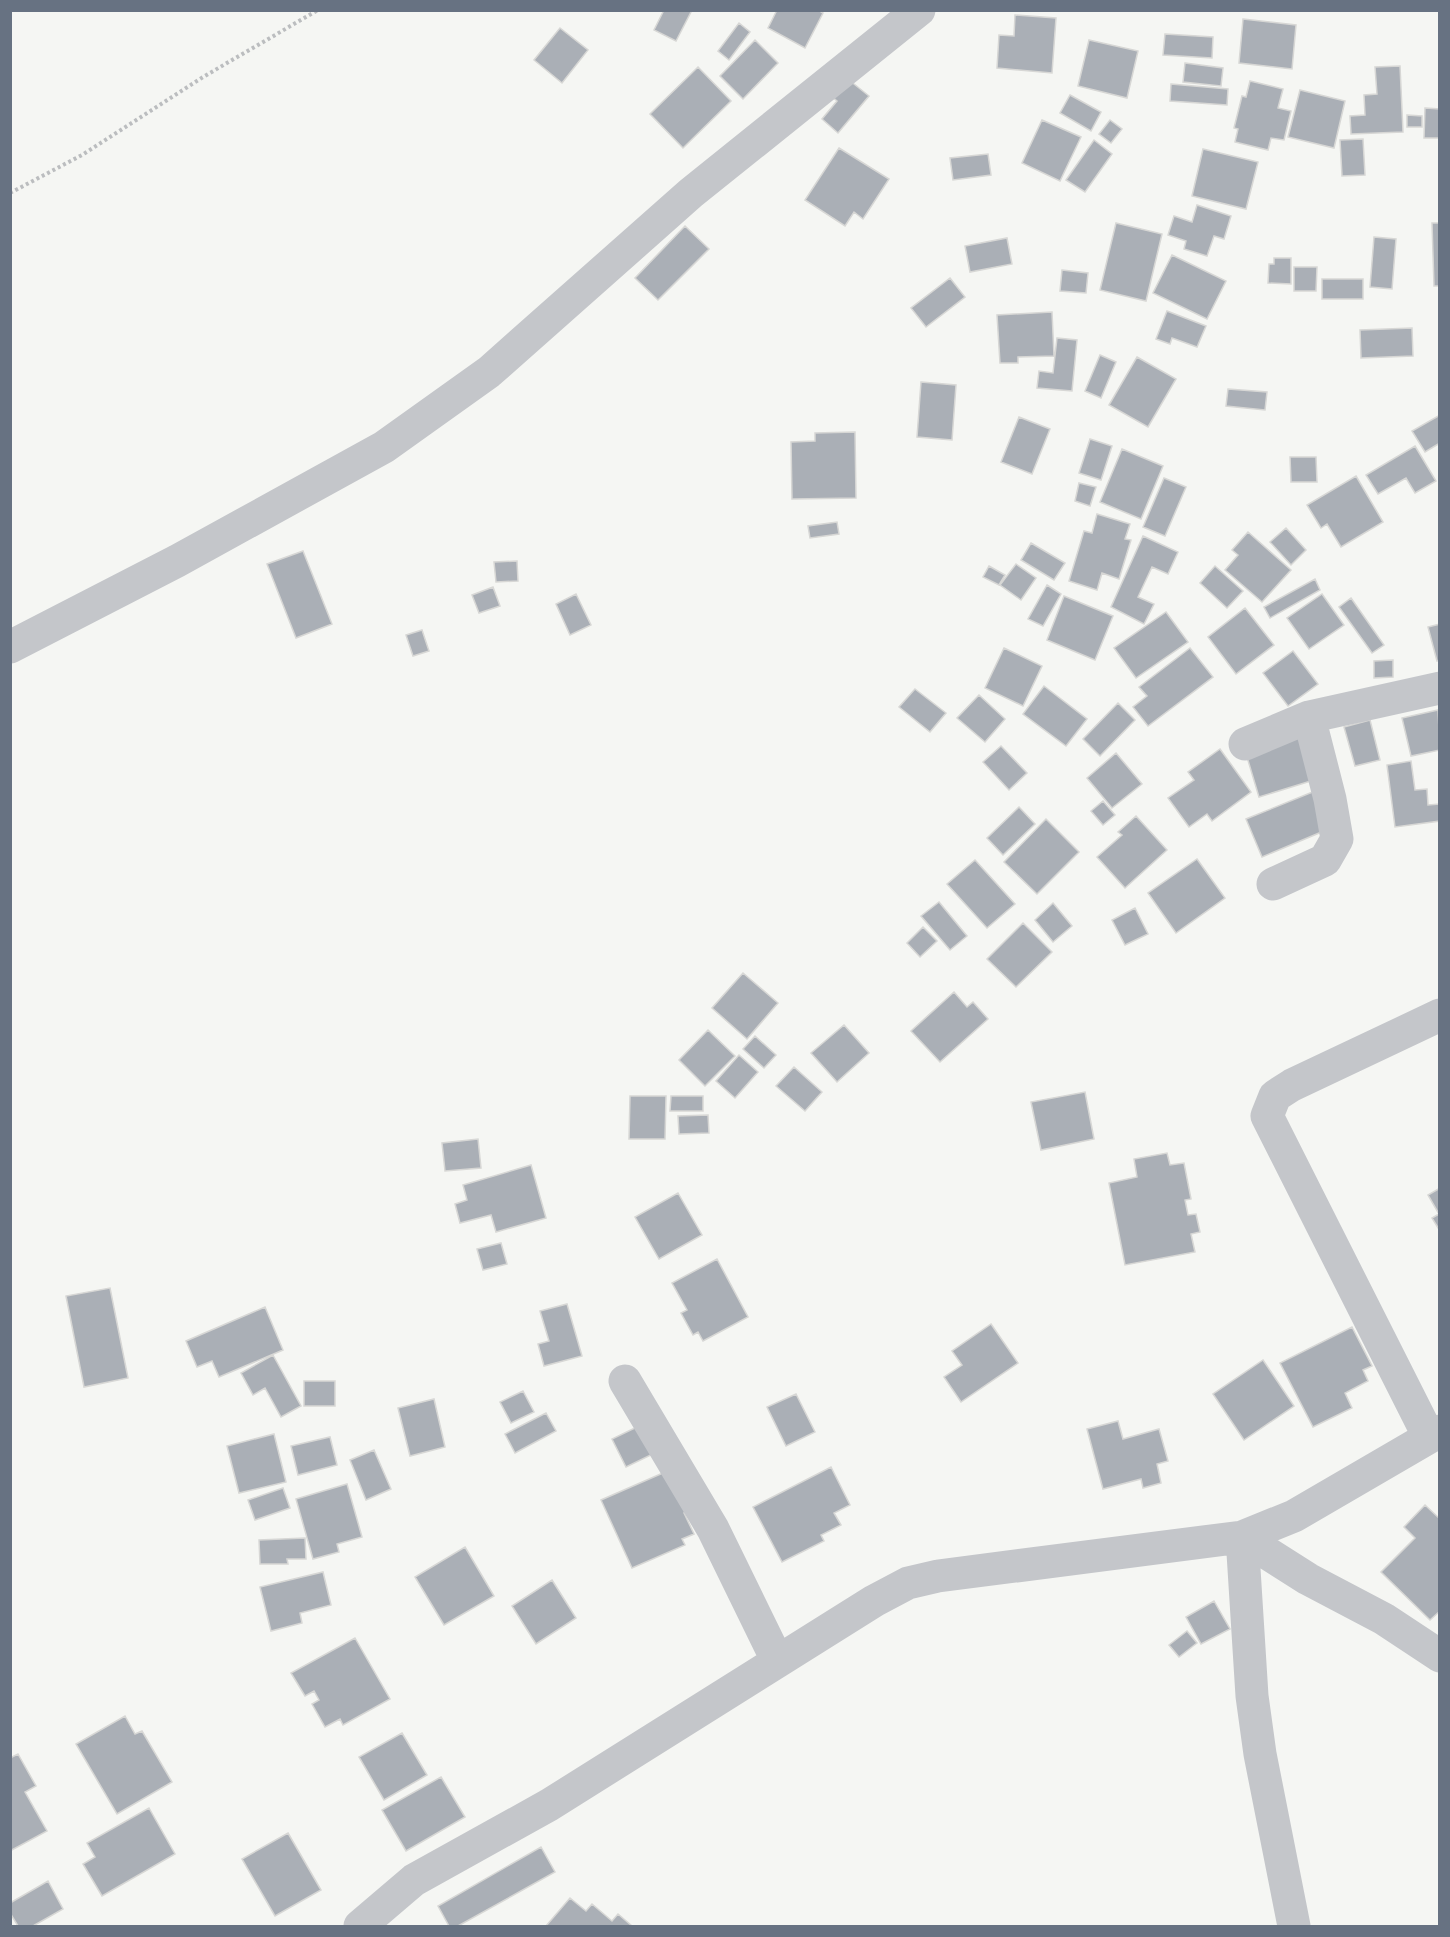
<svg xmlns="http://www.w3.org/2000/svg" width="1450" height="1937" font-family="Jost,sans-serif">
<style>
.building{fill:#aaafb6;stroke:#d7d7d5;stroke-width:1.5}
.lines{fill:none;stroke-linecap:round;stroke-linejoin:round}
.path{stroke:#bbbdbf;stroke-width:4;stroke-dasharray:3 3;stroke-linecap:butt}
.minor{stroke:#c4c6ca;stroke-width:33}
</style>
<rect width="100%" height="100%" fill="#f5f6f3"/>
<path class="building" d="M 664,10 L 692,10 L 676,41 L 654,30 Z
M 777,10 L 818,10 L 823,13 L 805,48 L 768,28 Z
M 1015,15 L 1056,18 L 1052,73 L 997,68 L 999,35 L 1014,36 Z
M 1243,19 L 1296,25 L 1292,69 L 1239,63 Z
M 739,23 L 750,32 L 729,60 L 718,51 Z
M 560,28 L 588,50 L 562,83 L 534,60 Z
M 1165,34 L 1213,37 L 1212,58 L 1163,55 Z
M 755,40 L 778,63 L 743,99 L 720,76 Z
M 1089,40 L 1138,51 L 1127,98 L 1078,86 Z
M 1185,63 L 1223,68 L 1221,86 L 1183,82 Z
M 1400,66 L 1403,132 L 1351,134 L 1350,116 L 1365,115 L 1364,95 L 1377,94 L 1375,67 Z
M 698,67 L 731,101 L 683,148 L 650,114 Z
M 844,76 L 869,96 L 838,133 L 822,119 L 837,101 L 829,94 Z
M 1250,81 L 1283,89 L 1278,108 L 1291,111 L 1284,140 L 1271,138 L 1268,150 L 1235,142 L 1238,129 L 1234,128 L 1242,96 L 1246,97 Z
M 1171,84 L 1228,89 L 1227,105 L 1170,101 Z
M 1300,90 L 1345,101 L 1334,148 L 1288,137 Z
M 1070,95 L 1101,112 L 1091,131 L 1060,113 Z
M 1425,108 L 1440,109 L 1440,138 L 1424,138 Z
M 1407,115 L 1422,116 L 1422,127 L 1407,127 Z
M 1042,120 L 1081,137 L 1060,181 L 1022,163 Z
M 1110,120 L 1122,129 L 1111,143 L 1099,134 Z
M 1363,139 L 1365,175 L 1342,176 L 1340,140 Z
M 1094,140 L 1112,154 L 1085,192 L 1066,180 Z
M 839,148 L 889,179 L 863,219 L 854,212 L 845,226 L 805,200 Z
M 1203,149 L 1258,162 L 1246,209 L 1192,196 Z
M 988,154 L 991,175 L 953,180 L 950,158 Z
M 1197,205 L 1231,216 L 1224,239 L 1214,236 L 1207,256 L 1184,249 L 1186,241 L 1168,235 L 1174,216 L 1192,222 Z
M 1116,223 L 1162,234 L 1146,301 L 1100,290 Z
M 1432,223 L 1440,223 L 1440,286 L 1434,286 Z
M 685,226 L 709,249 L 658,300 L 635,278 Z
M 1374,237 L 1396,239 L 1392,289 L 1370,287 Z
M 1007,238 L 1012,264 L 970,272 L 965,246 Z
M 1172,255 L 1226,281 L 1207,319 L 1153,293 Z
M 1274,258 L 1291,258 L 1291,284 L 1268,283 L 1269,264 L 1274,264 Z
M 1294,267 L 1317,267 L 1316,291 L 1294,291 Z
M 1062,270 L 1088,273 L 1086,293 L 1060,291 Z
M 950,278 L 965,297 L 926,327 L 911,308 Z
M 1322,279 L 1363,279 L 1363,299 L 1322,299 Z
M 1167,311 L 1206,326 L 1197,347 L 1172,338 L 1170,344 L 1156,339 Z
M 1052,312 L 1054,356 L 1018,357 L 1018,363 L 1000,363 L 997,315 Z
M 1412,328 L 1413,356 L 1361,358 L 1360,330 Z
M 1057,338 L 1077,340 L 1072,391 L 1037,388 L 1039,371 L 1053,373 Z
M 1100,355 L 1116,362 L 1101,398 L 1085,391 Z
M 1137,357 L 1176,379 L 1148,427 L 1109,405 Z
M 921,382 L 956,385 L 952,440 L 917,437 Z
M 1228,389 L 1267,392 L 1265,410 L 1226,406 Z
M 1440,415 L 1440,443 L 1425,452 L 1412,431 Z
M 1019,417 L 1050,429 L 1032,474 L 1001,462 Z
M 855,432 L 856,498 L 792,499 L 791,442 L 815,441 L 815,433 Z
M 1090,439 L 1112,446 L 1101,480 L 1079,473 Z
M 1415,446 L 1436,481 L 1415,493 L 1406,478 L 1378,494 L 1366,475 Z
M 1122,449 L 1163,466 L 1141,519 L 1100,502 Z
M 1290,457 L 1316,457 L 1317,482 L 1291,482 Z
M 1356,476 L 1383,522 L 1341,547 L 1327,524 L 1321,528 L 1307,505 Z
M 1164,478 L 1186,487 L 1165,536 L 1143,527 Z
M 1079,483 L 1096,487 L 1090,506 L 1075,501 Z
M 1097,514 L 1130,524 L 1125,539 L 1131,540 L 1119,579 L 1102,573 L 1097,590 L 1069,581 L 1084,531 L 1092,533 Z
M 837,522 L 839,534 L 810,538 L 808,526 Z
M 1286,528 L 1306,550 L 1291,565 L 1270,542 Z
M 1248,532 L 1291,570 L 1262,602 L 1225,570 L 1238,555 L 1232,550 Z
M 1143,536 L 1178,552 L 1168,574 L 1152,567 L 1138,597 L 1154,604 L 1144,624 L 1111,607 Z
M 1031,543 L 1065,563 L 1054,580 L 1021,560 Z
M 303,551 L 332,624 L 296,638 L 267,564 Z
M 517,561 L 518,581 L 496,582 L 494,562 Z
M 1016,564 L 1036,578 L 1021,600 L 1000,585 Z
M 989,566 L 1005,575 L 999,585 L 983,577 Z
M 1215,566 L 1243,591 L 1227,608 L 1200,583 Z
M 1315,579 L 1320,590 L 1270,618 L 1264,607 Z
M 1047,585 L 1061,594 L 1043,626 L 1028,619 Z
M 493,587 L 500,606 L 479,613 L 472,595 Z
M 576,594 L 591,625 L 570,635 L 556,604 Z
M 1322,594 L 1344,625 L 1309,649 L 1287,618 Z
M 1064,596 L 1113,616 L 1095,660 L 1047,640 Z
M 1351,598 L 1384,645 L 1372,653 L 1339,607 Z
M 1245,608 L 1274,645 L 1236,674 L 1208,637 Z
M 1166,612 L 1188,642 L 1136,678 L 1114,648 Z
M 1440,624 L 1440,660 L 1437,661 L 1428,627 Z
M 422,630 L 429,651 L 413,656 L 406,635 Z
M 1004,648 L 1042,666 L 1023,706 L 985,688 Z
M 1190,648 L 1213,677 L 1148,726 L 1133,707 L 1147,696 L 1139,687 Z
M 1293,651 L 1318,684 L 1288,706 L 1263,673 Z
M 1393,660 L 1393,677 L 1374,678 L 1374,661 Z
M 1044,686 L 1087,719 L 1066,746 L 1023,714 Z
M 915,689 L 946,713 L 930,732 L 899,707 Z
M 979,695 L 1005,719 L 985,742 L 957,718 Z
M 1118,703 L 1135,720 L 1100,756 L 1083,739 Z
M 1438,710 L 1440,750 L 1411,756 L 1402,718 Z
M 1370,720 L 1380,760 L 1355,766 L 1344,727 Z
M 1300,733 L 1314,780 L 1259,797 L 1247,757 Z
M 1001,746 L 1027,773 L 1009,790 L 983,762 Z
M 1220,749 L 1251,792 L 1212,821 L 1207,814 L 1189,827 L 1168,798 L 1194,780 L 1188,772 Z
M 1116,753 L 1142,784 L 1112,808 L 1087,778 Z
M 1411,761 L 1415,790 L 1427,789 L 1428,805 L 1440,804 L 1440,821 L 1395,827 L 1387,765 Z
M 1315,791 L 1331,828 L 1262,857 L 1246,819 Z
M 1103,801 L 1115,815 L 1103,825 L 1091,811 Z
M 1019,807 L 1035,824 L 1003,855 L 987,838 Z
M 1136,816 L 1167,850 L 1125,888 L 1097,857 L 1122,835 L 1118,832 Z
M 1046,819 L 1079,852 L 1037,894 L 1004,862 Z
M 1197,859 L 1225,898 L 1176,933 L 1148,893 Z
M 975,860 L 1015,904 L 987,928 L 947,884 Z
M 939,902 L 967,936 L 950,950 L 921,916 Z
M 1053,903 L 1072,926 L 1053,942 L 1035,920 Z
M 1135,908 L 1148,934 L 1125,945 L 1112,920 Z
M 1023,923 L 1052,952 L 1016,987 L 987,959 Z
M 923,927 L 937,941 L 920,957 L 907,943 Z
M 743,973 L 778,1003 L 747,1039 L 712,1008 Z
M 954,992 L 967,1007 L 973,1002 L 988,1019 L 940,1062 L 911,1031 Z
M 844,1025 L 869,1053 L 837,1082 L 811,1053 Z
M 708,1030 L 735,1056 L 705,1086 L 679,1060 Z
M 755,1036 L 776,1055 L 764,1068 L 743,1049 Z
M 739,1055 L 758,1072 L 735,1098 L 716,1081 Z
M 794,1067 L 822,1092 L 805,1111 L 776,1086 Z
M 1085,1092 L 1094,1139 L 1041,1150 L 1031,1102 Z
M 630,1096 L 666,1096 L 665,1139 L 629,1139 Z
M 671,1096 L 703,1096 L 703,1111 L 670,1111 Z
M 708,1115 L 709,1133 L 679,1134 L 678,1116 Z
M 478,1139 L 481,1168 L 445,1171 L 442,1143 Z
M 1167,1153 L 1170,1165 L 1184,1163 L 1191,1199 L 1185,1200 L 1188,1215 L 1196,1214 L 1200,1232 L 1191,1234 L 1195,1252 L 1125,1265 L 1109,1183 L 1137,1177 L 1134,1159 Z
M 531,1165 L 546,1218 L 496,1232 L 491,1215 L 460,1223 L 455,1204 L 467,1200 L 463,1185 Z
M 1440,1188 L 1440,1231 L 1432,1218 L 1439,1214 L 1428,1195 Z
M 678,1193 L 702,1235 L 659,1259 L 635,1217 Z
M 501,1243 L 507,1264 L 483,1270 L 477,1249 Z
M 717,1259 L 748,1317 L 703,1341 L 698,1332 L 693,1335 L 681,1313 L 687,1310 L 672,1283 Z
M 110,1288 L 128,1378 L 84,1387 L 66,1296 Z
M 567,1304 L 582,1356 L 544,1366 L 538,1344 L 549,1341 L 540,1311 Z
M 265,1307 L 283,1350 L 219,1377 L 212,1361 L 197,1367 L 186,1341 Z
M 991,1324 L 1018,1363 L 961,1402 L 944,1377 L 962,1365 L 952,1351 Z
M 1352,1327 L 1372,1366 L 1363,1370 L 1368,1381 L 1345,1393 L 1352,1408 L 1313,1427 L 1280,1363 Z
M 273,1355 L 301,1406 L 281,1417 L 265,1388 L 253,1395 L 241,1373 Z
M 1263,1360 L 1294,1406 L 1244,1440 L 1213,1394 Z
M 304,1381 L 335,1381 L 335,1406 L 304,1406 Z
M 523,1391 L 534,1412 L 511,1423 L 500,1402 Z
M 796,1394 L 815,1432 L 786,1446 L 767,1407 Z
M 434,1399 L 445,1447 L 410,1456 L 398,1408 Z
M 546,1413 L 556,1431 L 515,1453 L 505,1434 Z
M 1118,1421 L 1123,1439 L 1159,1429 L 1168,1461 L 1157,1464 L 1161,1483 L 1143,1488 L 1141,1479 L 1103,1489 L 1087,1429 Z
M 643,1424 L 657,1452 L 626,1467 L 612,1439 Z
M 274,1434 L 286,1482 L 239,1493 L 227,1446 Z
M 330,1437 L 337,1465 L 298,1475 L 291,1446 Z
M 374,1450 L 391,1489 L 366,1500 L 350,1460 Z
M 831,1467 L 850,1505 L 834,1513 L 841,1525 L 821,1535 L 824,1541 L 782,1562 L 753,1507 Z
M 672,1469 L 691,1511 L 684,1513 L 694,1534 L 682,1539 L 685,1545 L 632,1568 L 601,1500 Z
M 347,1484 L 362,1537 L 337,1544 L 339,1552 L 313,1559 L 296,1499 Z
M 283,1488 L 290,1508 L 255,1520 L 248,1500 Z
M 1425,1505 L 1440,1519 L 1440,1611 L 1430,1620 L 1381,1572 L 1415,1538 L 1404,1527 Z
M 305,1538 L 306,1559 L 287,1559 L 288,1564 L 260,1564 L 259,1540 Z
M 465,1547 L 494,1596 L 444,1625 L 415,1577 Z
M 323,1572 L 331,1605 L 300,1613 L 302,1623 L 271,1631 L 260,1587 Z
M 552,1580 L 576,1618 L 536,1644 L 512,1606 Z
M 1214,1601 L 1230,1629 L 1201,1644 L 1186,1617 Z
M 1187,1631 L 1197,1643 L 1179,1657 L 1169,1645 Z
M 355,1638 L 390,1699 L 343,1725 L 340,1719 L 325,1727 L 312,1704 L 319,1700 L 314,1691 L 305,1696 L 291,1673 Z
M 125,1716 L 135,1734 L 142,1731 L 172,1782 L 117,1814 L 76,1744 Z
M 402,1733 L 427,1775 L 384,1800 L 359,1757 Z
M 18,1754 L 36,1786 L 25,1792 L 47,1831 L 10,1851 L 10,1758 Z
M 441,1777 L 465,1817 L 406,1851 L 382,1810 Z
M 149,1808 L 175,1854 L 102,1896 L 83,1864 L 95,1857 L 87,1843 Z
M 288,1833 L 321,1890 L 275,1916 L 242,1859 Z
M 541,1847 L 555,1872 L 458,1926 L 449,1926 L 438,1906 Z
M 48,1881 L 63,1909 L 33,1926 L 18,1926 L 10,1913 L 10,1903 Z
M 570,1898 L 586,1911 L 592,1904 L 612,1921 L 618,1914 L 632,1926 L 546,1926 Z"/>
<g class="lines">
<path class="path" d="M 10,193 L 82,155 L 203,77 L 318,10"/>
<path class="minor" d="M 10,647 L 177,561 L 384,447 L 489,372 L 691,193 L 919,10
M 1245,744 L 1309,717 L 1440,688
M 1273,884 L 1325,860 L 1337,839 L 1330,799 L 1309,717
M 625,1381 L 713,1529 L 777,1660
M 1429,1437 L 1267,1116 L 1275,1096 L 1292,1085 L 1440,1015
M 1242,1537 L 1252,1696 L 1260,1754 L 1294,1926
M 1242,1537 L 1308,1579 L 1384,1619 L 1440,1656
M 360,1926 L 414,1880 L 549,1805 L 874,1601 L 908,1583 L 938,1576 L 1242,1537 L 1294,1516 L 1440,1431"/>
</g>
<rect width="1450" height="1937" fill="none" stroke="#677282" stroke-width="24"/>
</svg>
